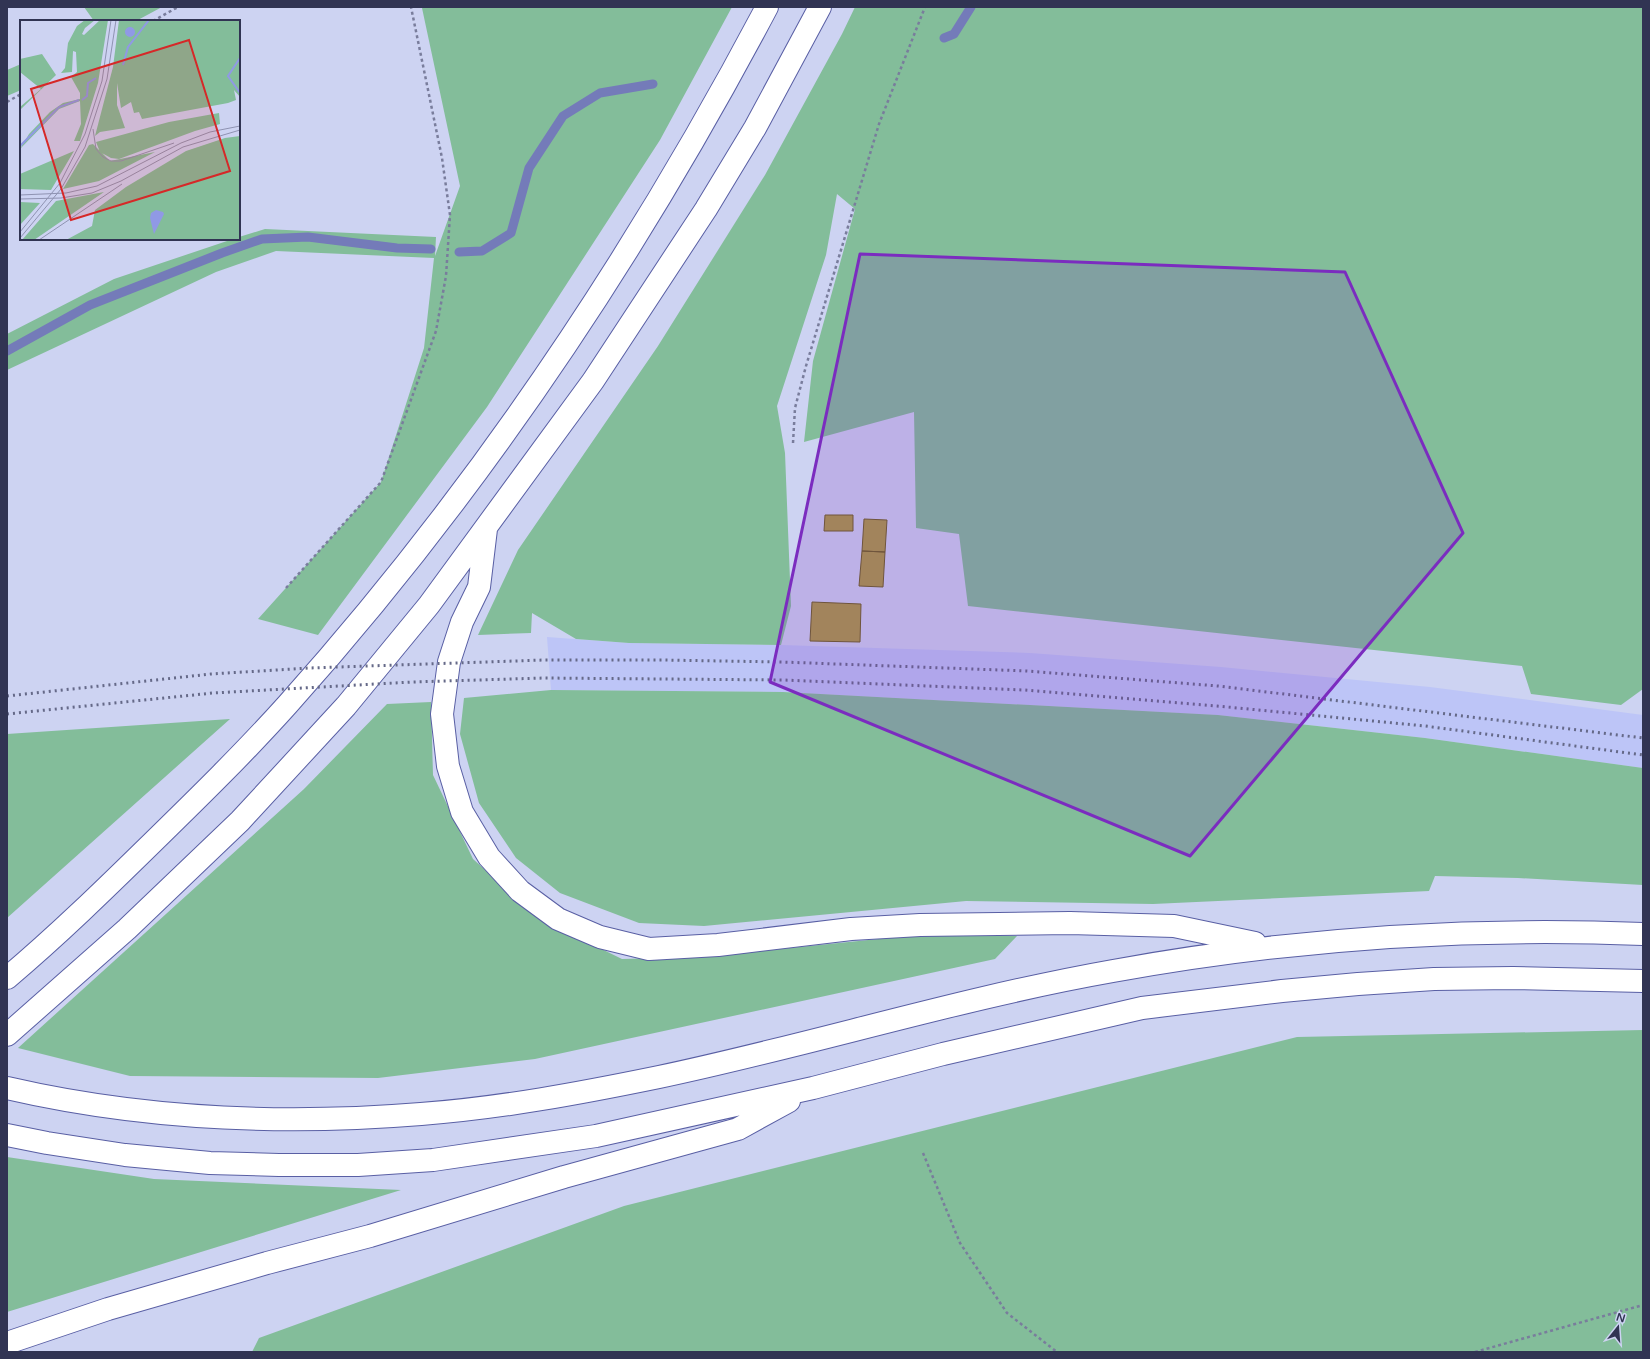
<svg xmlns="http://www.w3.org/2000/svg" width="1650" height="1359" font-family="'Varela Round',sans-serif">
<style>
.built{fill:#bdc5f7}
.green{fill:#83bd9a}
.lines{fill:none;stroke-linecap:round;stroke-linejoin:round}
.stream{stroke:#747bb9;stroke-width:9}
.building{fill:#ac9a44;stroke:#6c5f1c}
.trunk-casing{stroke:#595fa4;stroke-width:24}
.path{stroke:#797d9c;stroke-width:2.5;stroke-dasharray:3 3;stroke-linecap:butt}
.trunk{stroke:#fff;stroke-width:22}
.rail{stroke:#656988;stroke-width:3;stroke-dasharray:2 4;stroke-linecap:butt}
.marked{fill:#7b2cbf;fill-opacity:0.2;stroke:#7b2cbf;stroke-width:3;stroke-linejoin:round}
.inset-river{fill:none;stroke:#9099e5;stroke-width:2}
.inset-road{fill:none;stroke:#8f93b2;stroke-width:1}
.view{fill:#d62828;fill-opacity:0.15;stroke:#d62828;stroke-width:2}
.inset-edge{fill:none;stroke:#313453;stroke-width:2}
</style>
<rect width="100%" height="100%" fill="#cdd3f2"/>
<path class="built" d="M 547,637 L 629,643 L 781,645 L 1030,653 L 1221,667 L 1430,687 L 1643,715 L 1643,768 L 1425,738 L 1218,715 L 783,692 L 551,690 Z"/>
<path class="green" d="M 84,7 L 162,7 L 136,21 L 94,21 Z
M 425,7 L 732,7 L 660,140 L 487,407 L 318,635 L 258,619 L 381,482 L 424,348 L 434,258 L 276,251 L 216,272 L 7,370 L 7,334 L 114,279 L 233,239 L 239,239 L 239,237 L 265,229 L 436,237 L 435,256 L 460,186 L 422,8 Z
M 855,7 L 1643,7 L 1643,689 L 1621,705 L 1531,694 L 1522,666 L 968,606 L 959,534 L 916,528 L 914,412 L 804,442 L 813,361 L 855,209 L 837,194 L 826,255 L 777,406 L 785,453 L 791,606 L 781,645 L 629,643 L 576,639 L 532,613 L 531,633 L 478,635 L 518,550 L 658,346 L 765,175 L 842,34 Z
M 21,64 L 21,90 L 7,96 L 7,70 Z
M 551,690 L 783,692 L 1218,715 L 1425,738 L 1643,768 L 1643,885 L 1518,878 L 1435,876 L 1429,891 L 1153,904 L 966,901 L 704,926 L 639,923 L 560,893 L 516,858 L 479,803 L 460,734 L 464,698 Z
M 431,702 L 433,775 L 473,859 L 540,919 L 622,959 L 700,957 L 928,934 L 1017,936 L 995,959 L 535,1059 L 378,1078 L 130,1076 L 18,1048 L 304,789 L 387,704 Z
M 230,719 L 7,918 L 7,734 Z
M 1643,1030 L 1643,1352 L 252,1352 L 259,1338 L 624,1206 L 1297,1037 Z
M 7,1157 L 154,1179 L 401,1190 L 7,1312 Z"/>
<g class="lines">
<path class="stream" d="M 944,38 L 954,34 L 971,7
M 459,252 L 482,251 L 511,233 L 529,168 L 563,116 L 600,93 L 653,84
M 7,351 L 90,305 L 222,253 L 262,239 L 308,237 L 397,248 L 431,249"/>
</g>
<path class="building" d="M 825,515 L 853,515 L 853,531 L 824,531 Z
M 864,519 L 887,520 L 885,552 L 862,551 Z
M 862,551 L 885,552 L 883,587 L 859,586 Z
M 812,602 L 861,604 L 860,642 L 810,641 Z"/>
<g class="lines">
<g class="trunk-casing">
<path id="trunk" d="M 486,529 L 479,587 L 462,622 L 449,662 L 442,714 L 448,766 L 462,812 L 489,857 L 520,891 L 558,919 L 600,937 L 649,949 L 718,945 L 851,929 L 920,925 L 1070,923 L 1174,926 L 1255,943
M 7,978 C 58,935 105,889 153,842 C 199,797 245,752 288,704 C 477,493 635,257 767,7
M 7,1035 L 127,929 L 240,821 L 346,706 L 429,605 L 593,381 L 706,209 L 755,128 L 820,7
M 7,1088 C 141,1119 284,1125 421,1114 C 501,1108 581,1093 659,1077 C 811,1045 960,998 1113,971 C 1288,939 1465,927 1643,934
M 7,1135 L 47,1143 L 125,1155 L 210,1163 L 279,1165 L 358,1165 L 433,1160 L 596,1136 L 813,1088 L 943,1054 L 1142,1008 L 1282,991 L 1358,984 L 1434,979 L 1513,978 L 1643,981
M 7,1343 L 108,1309 L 267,1263 L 370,1236 L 564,1177 L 738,1129 L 789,1101"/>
</g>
<path class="path" d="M 153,21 L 178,7
M 7,102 L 21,94
M 793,443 L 795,408 L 806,366 L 879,124 L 925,7
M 286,588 L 381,482 L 436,331 L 446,276 L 450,215 L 442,158 L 411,7
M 923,1153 L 960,1243 L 1007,1313 L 1057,1352
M 1475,1352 L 1643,1305"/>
<use href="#trunk" class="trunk"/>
<path class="rail" d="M 7,696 L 211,674 L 309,668 L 544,660 L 662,660 L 782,662 L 1027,671 L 1218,686 L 1643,738
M 7,714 L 213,693 L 412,682 L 544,678 L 783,680 L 1024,690 L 1217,706 L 1425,726 L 1643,755"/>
</g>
<path class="marked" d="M 860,254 L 1345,272 L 1463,533 L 1190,856 L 770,682 Z"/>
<g transform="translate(20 20)">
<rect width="220" height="220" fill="#cdd3f2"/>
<path d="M 65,0 L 75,0 L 65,8 L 62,14 L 64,15 L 80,0 L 88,0 L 78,63 L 60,121 L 54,121 L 61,104 L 60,81 L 39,89 L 0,129 L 9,114 L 30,92 L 43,83 L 60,79 L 60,73 L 51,57 L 57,52 L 56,32 L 53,31 L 52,52 L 41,53 L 45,48 L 48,23 L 57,6 ZM 99,0 L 220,0 L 220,77 L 214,70 L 216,80 L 208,83 L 122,99 L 119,92 L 114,93 L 111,82 L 101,88 L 97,63 L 97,85 L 105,108 L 80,112 L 75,116 L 93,47 ZM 22,34 L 36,55 L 0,90 L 0,87 L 21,69 L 0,52 L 0,39 ZM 199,93 L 200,104 L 175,111 L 99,139 L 91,138 L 80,132 L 76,122 L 149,102 ZM 220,116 L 220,220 L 46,220 L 72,206 L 75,190 L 106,167 L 166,131 L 205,118 ZM 73,124 L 90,141 L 135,132 L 79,161 L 43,169 L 69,125 ZM 54,131 L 31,170 L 0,169 L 0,154 ZM 84,172 L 14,220 L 2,220 L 36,181 ZM 0,182 L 20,183 L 0,205 Z" fill="#83bd9a"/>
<path d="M105 12a5 5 0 1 1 10 0a5 5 0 1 1-10 0ZM 136,190 L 143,192 L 144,194 L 134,214 L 130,198 L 131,193 Z" fill="#9099e5"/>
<path class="inset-river" d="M 220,38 L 208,56 L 220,73M 103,45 L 108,27 L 129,0M 62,80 L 67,76 L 68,63 L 76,58M 0,126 L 39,87 L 59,80"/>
<path class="inset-road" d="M 73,109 L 76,129 L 83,137 L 91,141 L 101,141 L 154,123M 0,175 L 46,173 L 77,166 L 161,123 L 190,112 L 220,106M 0,179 L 41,178 L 72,173 L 101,161 L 163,127 L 220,110M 0,212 L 40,163 L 65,114 L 82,61 L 91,0M 0,218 L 41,169 L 65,127 L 87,59 L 96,0M 19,220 L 102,164"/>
<path class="view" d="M 169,20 L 210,151 L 51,200 L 11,69 Z"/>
<rect width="220" height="220" class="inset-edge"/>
</g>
<rect width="1650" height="1359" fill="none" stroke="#313453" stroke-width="16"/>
<g transform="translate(1618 1327) rotate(17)" stroke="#cdd3f2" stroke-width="3" paint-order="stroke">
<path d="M0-3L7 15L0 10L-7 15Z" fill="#313453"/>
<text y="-6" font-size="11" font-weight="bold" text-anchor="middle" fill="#313453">N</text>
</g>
</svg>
